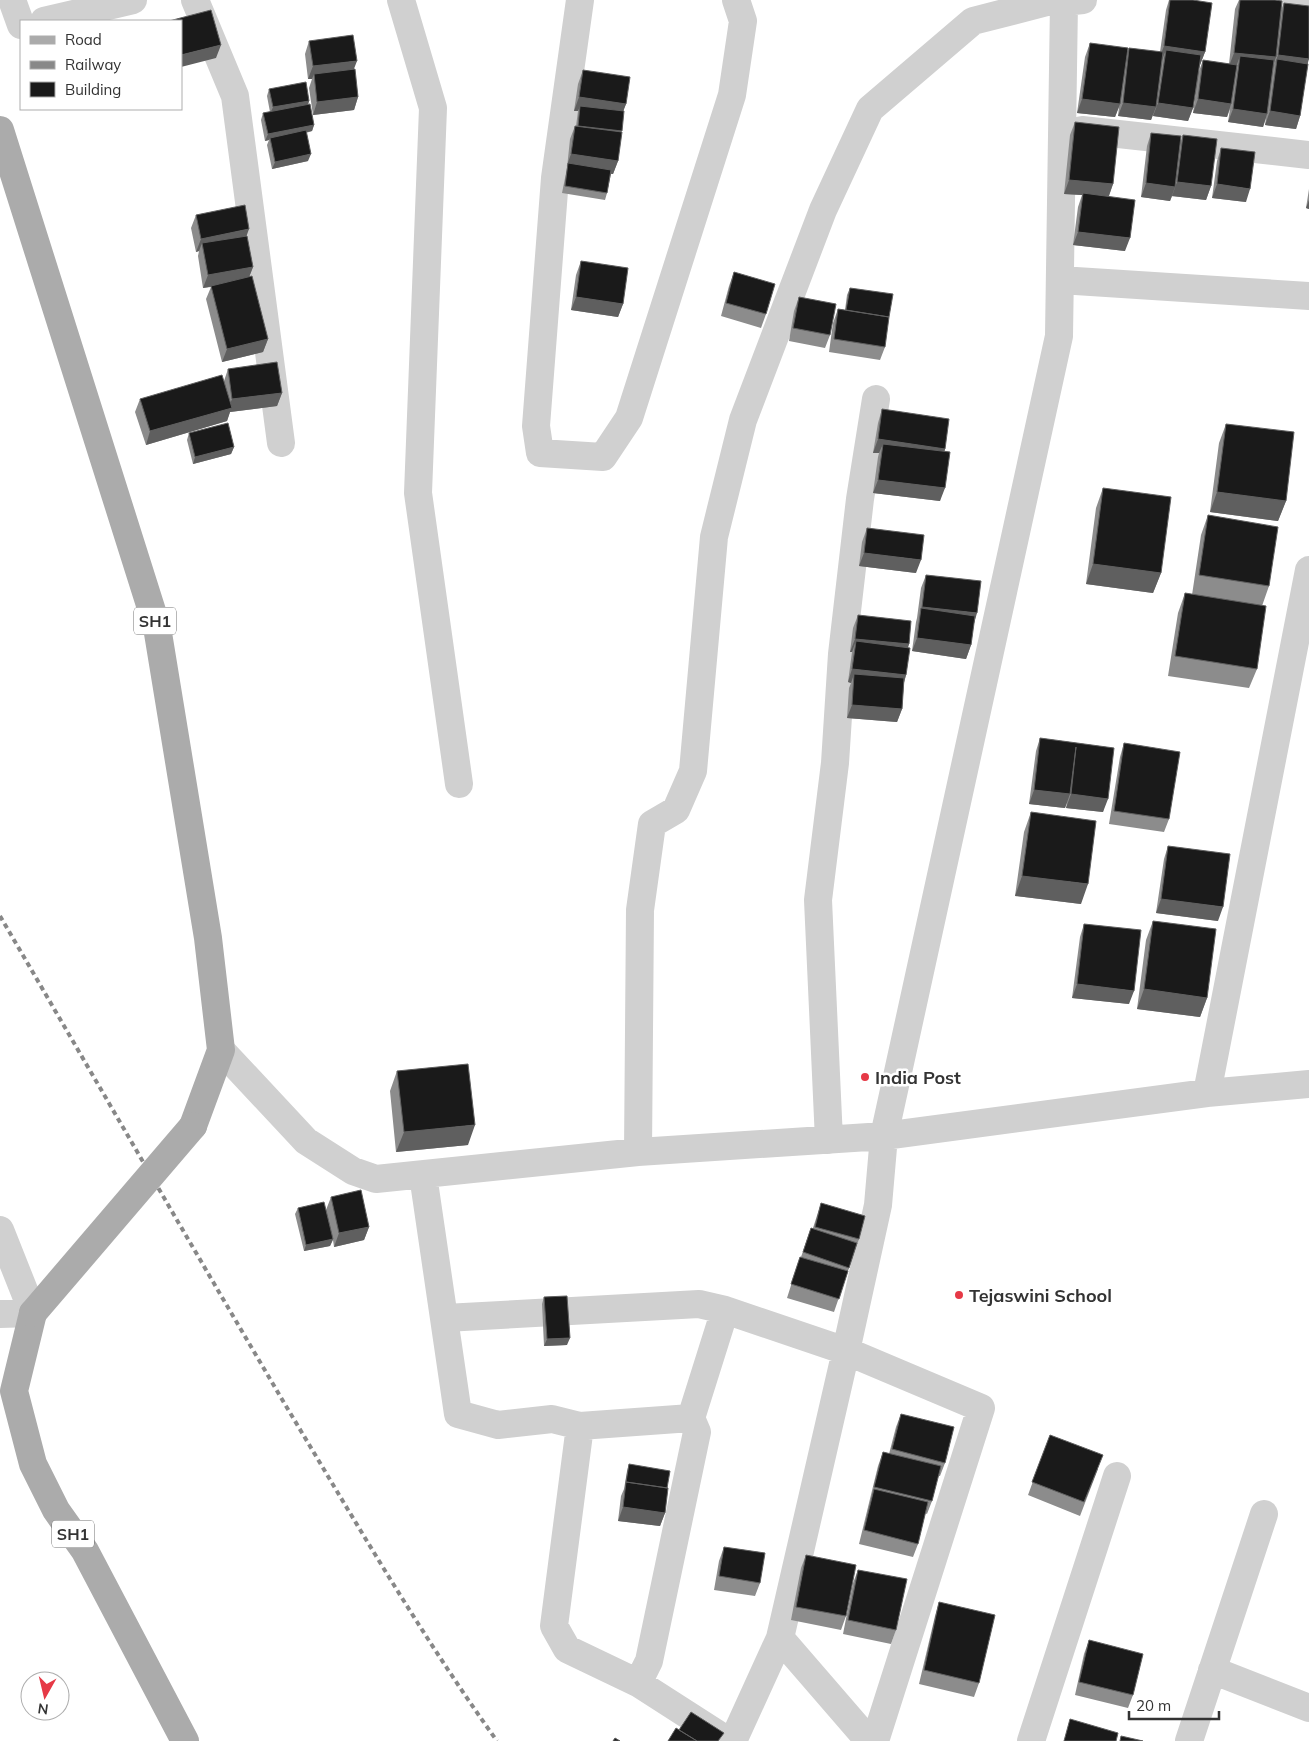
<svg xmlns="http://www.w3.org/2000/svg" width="1309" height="1741" font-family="Mulish,sans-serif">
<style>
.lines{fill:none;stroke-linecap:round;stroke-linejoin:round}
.minor{stroke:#d0d0d0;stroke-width:28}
.major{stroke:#ababab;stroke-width:28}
.rail{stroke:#888;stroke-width:4;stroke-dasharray:5 4;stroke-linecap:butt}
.major-bridge{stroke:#ababab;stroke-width:28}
.wall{fill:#8c8c8c}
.shaded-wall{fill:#5f5f5f}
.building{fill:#1a1a1a;stroke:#5f5f5f}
.poi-dot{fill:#e63946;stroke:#fff;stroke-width:2}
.labels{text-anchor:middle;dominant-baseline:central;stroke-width:5;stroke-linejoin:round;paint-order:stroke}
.shield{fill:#fff;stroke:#707070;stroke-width:1}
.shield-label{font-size:16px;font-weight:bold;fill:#333}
.poi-label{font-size:18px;font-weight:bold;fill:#333;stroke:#fff;text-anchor:start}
</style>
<rect width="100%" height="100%" fill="#fff"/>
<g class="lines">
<path class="minor" d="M 12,0 L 21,25
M 195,0 L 235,96 L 281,443
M 401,0 L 433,108 L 418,493 L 459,784
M 580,0 L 555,178 L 536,426 L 540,453 L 603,457 L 629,418 L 732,95 L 743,21 L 736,0
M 1292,0 L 1309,2
M 44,21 L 133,0
M 1082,130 L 1309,155
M 1060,280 L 1309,296
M 221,1050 L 306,1141 L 353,1171 L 376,1179 L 638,1152 L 884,1136 L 1207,1093 L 1309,1084
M 1207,1093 L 1309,570
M 829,1140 L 818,900 L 835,763 L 842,654 L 860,499 L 876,399
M 638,1152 L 640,910 L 652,824 L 676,810 L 693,771 L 714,537 L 743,420 L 823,210 L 870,109 L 973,21 L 1047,2 L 1064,2
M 423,1175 L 458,1414 L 498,1425 L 552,1419 L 580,1426 L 691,1418
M 0,1230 L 33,1313 L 0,1314
M 445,1318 L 699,1304 L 725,1310
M 580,1426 L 554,1626 L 567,1649 L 638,1683 L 719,1735
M 780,1638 L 869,1741
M 1212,1670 L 1309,1708
M 638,1683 L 649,1661 L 697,1432 L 691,1418 L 725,1310 L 846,1351 L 981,1408 L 875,1741
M 733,1741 L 780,1638 L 846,1351 L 878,1205 L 884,1136 L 1059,336 L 1064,2 L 1083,0
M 1031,1741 L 1117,1476
M 1189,1741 L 1264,1514"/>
<path class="major" d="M 0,130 L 157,627 L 208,938 L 221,1050 L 193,1126
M 33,1313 L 14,1391 L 33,1464 L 56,1510 L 85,1551 L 185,1741"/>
<path class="rail" d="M 0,916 C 94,1077 188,1240 283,1401 C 352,1516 419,1632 497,1741"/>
<path class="major-bridge" d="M 33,1313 L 193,1126"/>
</g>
<path class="wall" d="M 1169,0 L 1193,0 L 1205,52 L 1200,65 L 1193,108 L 1188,121 L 1153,116 L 1153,114 L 1151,120 L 1118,116 L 1119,107 L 1115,117 L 1077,113 L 1085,57 L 1090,43 L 1126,57 L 1129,48 L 1160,52 L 1166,10 Z
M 1239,0 L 1275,0 L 1281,10 L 1284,3 L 1308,64 L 1300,116 L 1296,129 L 1265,125 L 1266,118 L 1263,127 L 1228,122 L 1230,109 L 1227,117 L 1193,113 L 1198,74 L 1203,60 L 1229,64 L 1235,9 Z
M 309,41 L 354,69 L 358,97 L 354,110 L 313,115 L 309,88 L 312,79 L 308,79 L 305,54 Z
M 583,70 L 626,104 L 623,111 L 618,161 L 613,174 L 611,174 L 607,193 L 605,200 L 562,193 L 567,168 L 570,139 L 575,126 L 576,126 L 578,111 L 574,111 L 578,84 Z
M 269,89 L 309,101 L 308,105 L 314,125 L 312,131 L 306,133 L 308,161 L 272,169 L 267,145 L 269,140 L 265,141 L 261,120 L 263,113 L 270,112 L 267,96 Z
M 1075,122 L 1113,184 L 1109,196 L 1125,251 L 1073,245 L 1078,207 L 1082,195 L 1064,194 L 1070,135 Z
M 1151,133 L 1180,143 L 1183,135 L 1211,186 L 1206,200 L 1172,196 L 1173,194 L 1170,201 L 1141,197 L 1147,146 Z
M 1221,148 L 1246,202 L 1212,198 L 1217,161 Z
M 1309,189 L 1309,209 L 1306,208 Z
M 196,215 L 247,236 L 253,267 L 249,277 L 268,339 L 263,352 L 222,362 L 206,299 L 211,287 L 203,288 L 198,256 L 199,251 L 196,252 L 191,228 Z
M 581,261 L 623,304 L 618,317 L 571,310 L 576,275 Z
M 734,272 L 766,314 L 761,328 L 721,316 L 729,286 Z
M 850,288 L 885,347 L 880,360 L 829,352 L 833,323 L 838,309 L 845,310 L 847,295 Z
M 799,297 L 830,335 L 825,348 L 789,341 L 794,311 Z
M 228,369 L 282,393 L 277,406 L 230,412 L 227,421 L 146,445 L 135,412 L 140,399 L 224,381 Z
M 882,409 L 945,449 L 940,501 L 873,493 L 878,457 L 879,453 L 873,453 L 878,423 Z
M 1226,424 L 1286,501 L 1278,521 L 1210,512 L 1219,443 Z
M 189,433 L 234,447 L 231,454 L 193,464 L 187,440 Z
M 1103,488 L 1161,573 L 1153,593 L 1086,584 L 1096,508 Z
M 1208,515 L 1269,586 L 1262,606 L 1257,669 L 1249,688 L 1168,676 L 1178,613 L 1185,593 L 1192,595 L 1201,535 Z
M 867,528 L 916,573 L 859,566 L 862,542 Z
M 926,575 L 974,622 L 971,645 L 966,659 L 912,651 L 916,622 L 917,618 L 921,588 Z
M 858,615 L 909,644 L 908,648 L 906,675 L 904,683 L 902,709 L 897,722 L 847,718 L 849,688 L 851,683 L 848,682 L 852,652 L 850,652 L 853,628 Z
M 1040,738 L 1114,748 L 1103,812 L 1066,808 L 1067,802 L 1065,808 L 1029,804 L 1036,751 Z
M 1124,743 L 1169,819 L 1164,832 L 1109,824 L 1120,757 Z
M 1031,812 L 1081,904 L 1015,896 L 1024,832 Z
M 1168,846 L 1218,921 L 1156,913 L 1164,859 Z
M 1153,921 L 1207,998 L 1200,1017 L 1137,1009 L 1146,940 Z
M 1084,924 L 1129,1004 L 1072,998 L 1080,937 Z
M 397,1071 L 468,1145 L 396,1152 L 390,1091 Z
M 331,1197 L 369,1227 L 364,1240 L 334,1247 L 333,1240 L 330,1246 L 304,1251 L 295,1214 L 298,1208 L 326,1210 Z
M 821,1203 L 859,1239 L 834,1312 L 787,1298 L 800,1257 L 801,1257 L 811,1228 L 813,1228 Z
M 544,1297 L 567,1345 L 544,1346 L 542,1304 Z
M 901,1414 L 945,1463 L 940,1476 L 938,1476 L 932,1501 L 927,1514 L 925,1513 L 918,1544 L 913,1557 L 859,1544 L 878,1466 L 883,1452 L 889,1454 L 896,1427 Z
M 1050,1435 L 1098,1469 L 1080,1516 L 1028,1495 Z
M 629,1464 L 667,1488 L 665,1513 L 660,1526 L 618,1521 L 621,1496 L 624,1489 L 627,1471 Z
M 724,1547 L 760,1583 L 755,1596 L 714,1590 L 719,1561 Z
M 806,1555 L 846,1616 L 841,1630 L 791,1620 L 801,1568 Z
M 858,1570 L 896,1630 L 891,1644 L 843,1634 L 853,1583 Z
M 939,1602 L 979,1683 L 974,1697 L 919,1684 L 935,1616 Z
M 1089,1640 L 1133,1695 L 1128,1708 L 1075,1695 L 1084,1654 Z"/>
<path class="shaded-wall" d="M 221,45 L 216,58 L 181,67 L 181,55 Z
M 1164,46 L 1205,52 L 1200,65 L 1164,60 L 1166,50 L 1162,60 L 1159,59 Z
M 1234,53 L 1276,57 L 1271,71 L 1240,56 L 1236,67 L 1229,66 Z
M 1278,55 L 1309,59 L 1305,72 L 1277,59 L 1273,69 Z
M 357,61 L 352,74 L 314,74 L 312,79 L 308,79 L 313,66 Z
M 358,97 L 354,110 L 313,115 L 317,102 Z
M 579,97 L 626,104 L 621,117 L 580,106 L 578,111 L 574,111 Z
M 1082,99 L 1120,104 L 1115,117 L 1077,113 Z
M 1198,99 L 1231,104 L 1227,117 L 1193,113 Z
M 309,101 L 307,107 L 270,114 L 273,107 Z
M 1123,103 L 1156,107 L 1151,120 L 1118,116 Z
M 1158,103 L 1193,108 L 1188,121 L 1153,116 Z
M 1233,109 L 1267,114 L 1263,127 L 1228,122 Z
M 1270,111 L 1300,116 L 1296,129 L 1265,125 Z
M 314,125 L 312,131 L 270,140 L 270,138 L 269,140 L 265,141 L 268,134 Z
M 311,154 L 308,161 L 272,169 L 275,162 Z
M 571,154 L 618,161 L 613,174 L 568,168 L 568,163 L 566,168 Z
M 1069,180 L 1113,184 L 1108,198 L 1083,193 L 1082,195 L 1064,194 Z
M 1177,182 L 1211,186 L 1206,200 L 1172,196 Z
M 1146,183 L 1175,187 L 1170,201 L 1141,197 Z
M 1217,184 L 1250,189 L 1246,202 L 1212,198 Z
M 1309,200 L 1309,209 L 1306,208 Z
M 249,229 L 244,243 L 202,243 L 199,251 L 196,252 L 201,239 Z
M 1078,232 L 1130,238 L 1125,251 L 1073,245 Z
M 253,267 L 248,280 L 203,288 L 208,275 Z
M 576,297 L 623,304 L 618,317 L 571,310 Z
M 268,339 L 263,352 L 222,362 L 227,349 Z
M 282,393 L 277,406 L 230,412 L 227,421 L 146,445 L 150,431 L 228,409 L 232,399 Z
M 878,439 L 945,449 L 940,462 L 883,444 L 879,453 L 873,453 Z
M 234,447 L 231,454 L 193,464 L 195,457 Z
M 878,480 L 945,488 L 940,501 L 873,493 Z
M 1217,492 L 1286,501 L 1278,521 L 1210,512 Z
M 864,553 L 921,560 L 916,573 L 859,566 Z
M 1093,564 L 1161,573 L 1153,593 L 1086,584 Z
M 922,607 L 977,613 L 973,627 L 920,612 Z
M 917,638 L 971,645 L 966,659 L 912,651 Z
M 855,639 L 909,644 L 904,658 L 856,641 L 852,652 L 850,652 Z
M 852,669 L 906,675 L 902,689 L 854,674 L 851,683 L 848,682 Z
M 852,705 L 902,709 L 897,722 L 847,718 Z
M 1034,790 L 1070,794 L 1065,808 L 1029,804 Z
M 1071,794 L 1108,799 L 1103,812 L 1066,808 Z
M 1022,876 L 1088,884 L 1081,904 L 1015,896 Z
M 1161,899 L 1223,907 L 1218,921 L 1156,913 Z
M 1077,984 L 1134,991 L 1129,1004 L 1072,998 Z
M 1144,989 L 1207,998 L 1200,1017 L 1137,1009 Z
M 475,1125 L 468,1145 L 396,1152 L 404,1132 Z
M 369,1227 L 364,1240 L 334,1247 L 339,1233 Z
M 333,1239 L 330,1246 L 304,1251 L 306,1245 Z
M 570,1338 L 567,1345 L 544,1346 L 547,1339 Z
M 623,1507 L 665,1513 L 660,1526 L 618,1521 Z"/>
<path class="building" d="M 1170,0 L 1193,0 L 1212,3 L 1205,52 L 1164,46 Z
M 1240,0 L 1275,0 L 1282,1 L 1276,57 L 1234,53 Z
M 1284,3 L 1309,6 L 1309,59 L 1278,55 Z
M 211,10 L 221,45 L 181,55 L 181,21 L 169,21 Z
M 353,35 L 357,61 L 313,66 L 309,41 Z
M 1090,43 L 1128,48 L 1120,104 L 1082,99 Z
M 1129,48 L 1163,52 L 1156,107 L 1123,103 Z
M 1166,50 L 1201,55 L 1193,108 L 1158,103 Z
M 1240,56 L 1274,60 L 1267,114 L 1233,109 Z
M 1277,59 L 1308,64 L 1300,116 L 1270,111 Z
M 1203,60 L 1237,65 L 1231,104 L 1198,99 Z
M 355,69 L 358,97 L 317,102 L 314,74 Z
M 583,70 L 630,77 L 626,104 L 579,97 Z
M 306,82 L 309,101 L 273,107 L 269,89 Z
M 310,104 L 314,125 L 268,134 L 263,113 Z
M 580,106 L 624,111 L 622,131 L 578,126 Z
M 1075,122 L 1119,127 L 1113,184 L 1069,180 Z
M 575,126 L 622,132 L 618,161 L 571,154 Z
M 306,130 L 311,154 L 275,162 L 270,138 Z
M 1151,133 L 1181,136 L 1175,187 L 1146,183 Z
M 1183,135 L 1217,139 L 1211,186 L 1177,182 Z
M 1221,148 L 1255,152 L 1250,189 L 1217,184 Z
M 568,163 L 611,170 L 607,193 L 565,186 Z
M 1083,193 L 1135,200 L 1130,238 L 1078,232 Z
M 245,205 L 249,229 L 201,239 L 196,215 Z
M 247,236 L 253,267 L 208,275 L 202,243 Z
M 581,261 L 628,268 L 623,304 L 576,297 Z
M 734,272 L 775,284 L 766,314 L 726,303 Z
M 252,276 L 268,339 L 227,349 L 211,286 Z
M 850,288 L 893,294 L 889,317 L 846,310 Z
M 799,297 L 836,304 L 830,335 L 793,328 Z
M 838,309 L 889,317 L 885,347 L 834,339 Z
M 277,362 L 282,393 L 232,399 L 228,369 Z
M 222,375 L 232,408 L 150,431 L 140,399 Z
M 882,409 L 949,419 L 945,449 L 878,439 Z
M 228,423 L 234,447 L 195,457 L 189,433 Z
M 1226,424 L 1294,432 L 1286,501 L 1217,492 Z
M 883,444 L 950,452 L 945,488 L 878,480 Z
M 1103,488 L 1171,497 L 1161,573 L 1093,564 Z
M 1208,515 L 1278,527 L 1269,586 L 1199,575 Z
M 867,528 L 924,535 L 921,560 L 864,553 Z
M 926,575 L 981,581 L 977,613 L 922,607 Z
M 1185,593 L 1266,606 L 1257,669 L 1175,656 Z
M 921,608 L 975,616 L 971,645 L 917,638 Z
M 858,615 L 911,621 L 909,644 L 855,639 Z
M 856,641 L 910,648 L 906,675 L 852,669 Z
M 854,674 L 904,678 L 902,709 L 852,705 Z
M 1040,738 L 1114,748 L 1108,799 L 1071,794 L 1076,747 L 1070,794 L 1034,790 Z
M 1124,743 L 1180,752 L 1169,819 L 1114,811 Z
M 1031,812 L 1096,821 L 1088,884 L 1022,876 Z
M 1168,846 L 1230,854 L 1223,907 L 1161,899 Z
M 1153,921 L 1216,929 L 1207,998 L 1144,989 Z
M 1084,924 L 1141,930 L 1134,991 L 1077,984 Z
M 468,1064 L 475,1125 L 404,1132 L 397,1071 Z
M 361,1190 L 369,1227 L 339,1233 L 331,1197 Z
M 324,1202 L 333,1239 L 306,1245 L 298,1208 Z
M 821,1203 L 865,1216 L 859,1239 L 815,1227 Z
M 811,1228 L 857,1243 L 849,1268 L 803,1252 Z
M 800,1257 L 848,1271 L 839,1299 L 791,1284 Z
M 567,1296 L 570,1338 L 547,1339 L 544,1297 Z
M 901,1414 L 954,1427 L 945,1463 L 892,1449 Z
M 1050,1435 L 1103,1455 L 1084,1502 L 1032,1482 Z
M 883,1452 L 941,1466 L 932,1501 L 874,1487 Z
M 629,1464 L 670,1471 L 667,1488 L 626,1482 Z
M 626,1482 L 668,1488 L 665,1513 L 623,1507 Z
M 874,1489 L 928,1502 L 918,1544 L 864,1530 Z
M 724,1547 L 765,1553 L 760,1583 L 719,1576 Z
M 806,1555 L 856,1565 L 846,1616 L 796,1607 Z
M 858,1570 L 907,1579 L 896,1630 L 848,1620 Z
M 939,1602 L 995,1615 L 979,1683 L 924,1670 Z
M 1089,1640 L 1143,1654 L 1133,1695 L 1079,1682 Z
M 691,1712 L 724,1733 L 718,1741 L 697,1741 L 679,1730 Z
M 1070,1719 L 1118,1733 L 1116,1741 L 1064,1741 Z
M 676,1728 L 697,1741 L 668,1741 Z
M 1121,1736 L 1143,1741 L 1120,1741 Z
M 615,1738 L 620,1741 L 613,1741 Z"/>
<g class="poi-dot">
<circle cx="865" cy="1077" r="5"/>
<circle cx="959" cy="1295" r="5"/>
</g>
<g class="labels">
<g class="shield">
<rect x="134" y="607.5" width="42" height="27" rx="4"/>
<rect x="52" y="1520.5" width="42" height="27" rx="4"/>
</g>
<g class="shield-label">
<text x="155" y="621">SH1</text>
<text x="73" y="1534">SH1</text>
</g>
<g class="poi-label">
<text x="875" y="1077">India Post</text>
<text x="969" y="1295">Tejaswini School</text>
</g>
</g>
<rect x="20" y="20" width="162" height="90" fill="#ffffff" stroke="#adadad"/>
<rect x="30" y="36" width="25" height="8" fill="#ababab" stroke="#adadad"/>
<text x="65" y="45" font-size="15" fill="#333333">Road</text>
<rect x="30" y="61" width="25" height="8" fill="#888888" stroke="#adadad"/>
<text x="65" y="70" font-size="15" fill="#333333">Railway</text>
<rect x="30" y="82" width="25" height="15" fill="#1a1a1a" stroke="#adadad"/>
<text x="65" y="95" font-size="15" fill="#333333">Building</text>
<g transform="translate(45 1696) rotate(188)"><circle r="24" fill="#ffffff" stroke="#adadad"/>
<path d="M0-4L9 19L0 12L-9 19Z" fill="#e63946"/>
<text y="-8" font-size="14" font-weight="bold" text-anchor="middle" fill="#333333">N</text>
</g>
<path d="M1129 1711v8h90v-8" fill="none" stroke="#333333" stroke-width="2.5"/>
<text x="1136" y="1711" font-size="15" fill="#333333" stroke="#ffffff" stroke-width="4" paint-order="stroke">20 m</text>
</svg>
